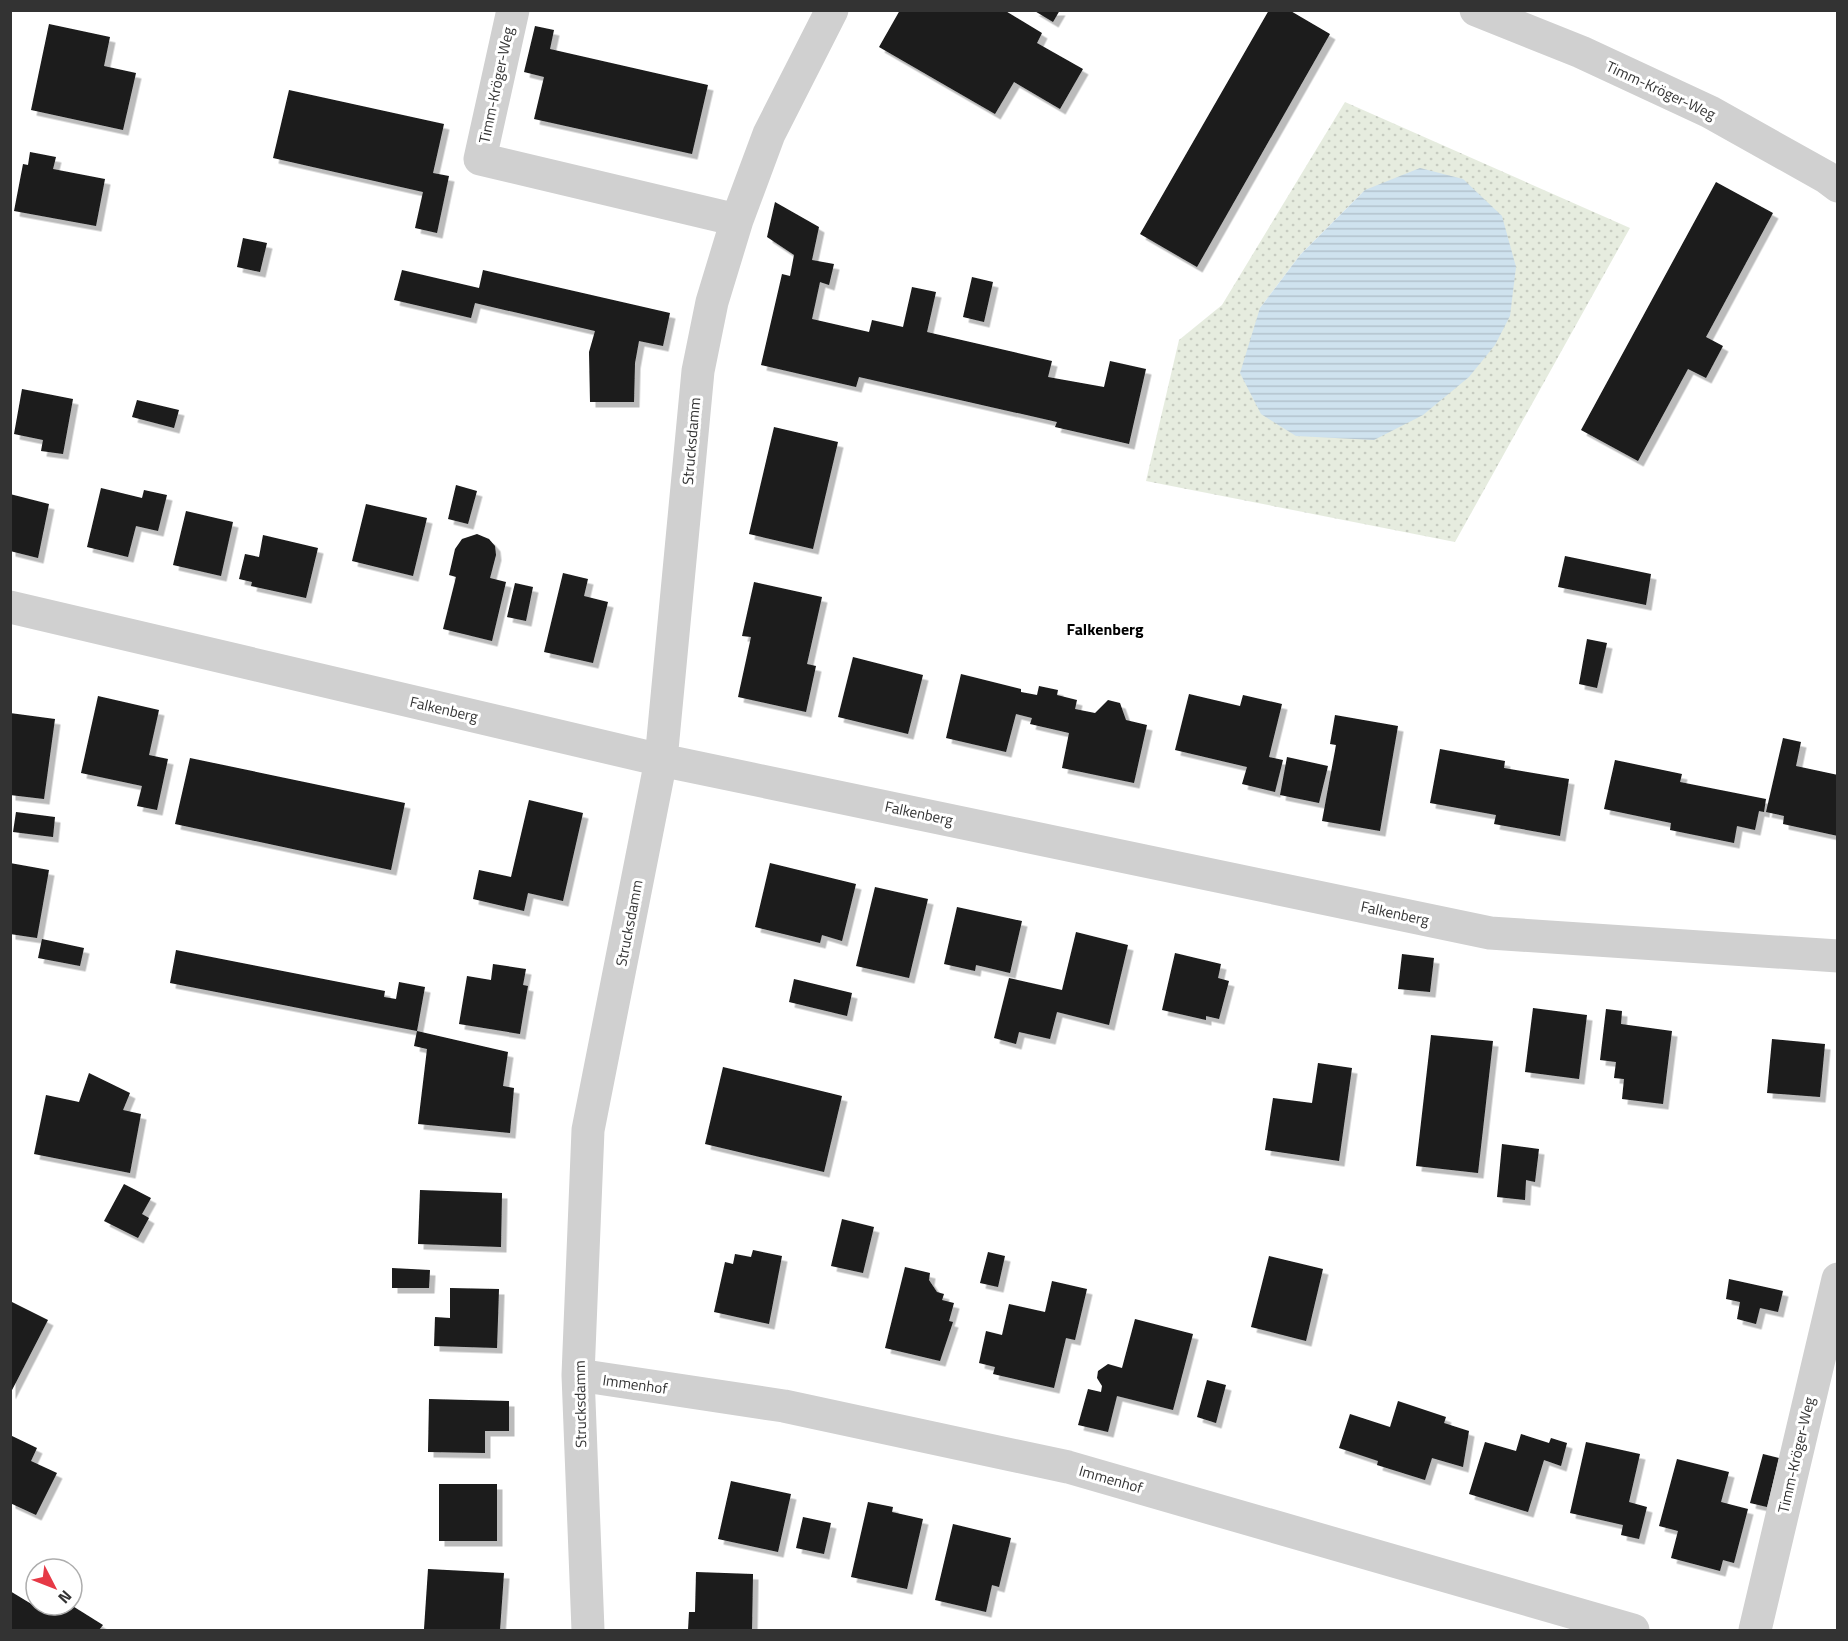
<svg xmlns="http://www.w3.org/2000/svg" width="1848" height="1641" font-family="'Titillium Web',sans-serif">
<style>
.grass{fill:url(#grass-dots);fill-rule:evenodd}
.water{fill:url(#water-rules)}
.building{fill:#1a1a1a;filter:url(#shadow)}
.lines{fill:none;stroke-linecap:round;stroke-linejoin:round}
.minor{stroke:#d0d0d0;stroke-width:33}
.labels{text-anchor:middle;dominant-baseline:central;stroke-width:6;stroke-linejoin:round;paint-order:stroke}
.street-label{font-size:15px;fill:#333;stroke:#fff}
.neighbourhood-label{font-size:16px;font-weight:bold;fill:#000;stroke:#fff}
</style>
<defs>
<pattern id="grass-dots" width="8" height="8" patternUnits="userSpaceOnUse" patternTransform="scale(1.5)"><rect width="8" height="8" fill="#e6ecdf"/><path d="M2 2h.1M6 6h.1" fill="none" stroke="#c6cbc0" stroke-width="1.8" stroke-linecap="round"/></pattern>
<pattern id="water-rules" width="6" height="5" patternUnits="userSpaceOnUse" patternTransform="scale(1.5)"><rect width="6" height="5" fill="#cfe2ee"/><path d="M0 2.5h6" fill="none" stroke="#b2c2cd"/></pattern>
<filter id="shadow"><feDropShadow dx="5.5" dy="5.5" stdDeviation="0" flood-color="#0004"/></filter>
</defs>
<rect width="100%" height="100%" fill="#fff"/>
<path class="grass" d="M 1345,102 L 1630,228 L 1455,542 L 1146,481 L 1179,340 L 1222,305 ZM 1365,190 L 1260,308 L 1300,255 Z"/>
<path class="water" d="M 1420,168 L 1463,179 L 1502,216 L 1516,267 L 1510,316 L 1495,345 L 1469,377 L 1423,415 L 1374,440 L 1296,436 L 1261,414 L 1240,373 L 1260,308 L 1300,255 L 1365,190 Z"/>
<path class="building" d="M 900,10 L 1004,10 L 1042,33 L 1037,43 L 1083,69 L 1060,109 L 1014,82 L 995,114 L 879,47 Z
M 1033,10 L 1060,10 L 1053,22 Z
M 1269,10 L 1289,10 L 1330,34 L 1197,267 L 1140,234 Z
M 49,24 L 110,37 L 104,66 L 136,73 L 123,130 L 31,110 Z
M 535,26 L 554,30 L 550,49 L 708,85 L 692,154 L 534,119 L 544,77 L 524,72 Z
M 289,90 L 444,124 L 433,173 L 449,176 L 437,233 L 415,228 L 423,192 L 273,158 Z
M 30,152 L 56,157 L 53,169 L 105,179 L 96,226 L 14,211 L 23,164 L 28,165 Z
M 1716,182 L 1773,213 L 1706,337 L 1723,346 L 1706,378 L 1688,369 L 1638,461 L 1581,430 Z
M 775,202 L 819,227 L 812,260 L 834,264 L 829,285 L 820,282 L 812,319 L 869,332 L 872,320 L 903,327 L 912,287 L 936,292 L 927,332 L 1052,361 L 1048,377 L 1104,387 L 1110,361 L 1146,369 L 1129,444 L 1055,427 L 1057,422 L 859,377 L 856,387 L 761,365 L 782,274 L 790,276 L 794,255 L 767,237 Z
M 243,238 L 267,243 L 260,272 L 237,267 Z
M 402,270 L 479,288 L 483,270 L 670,313 L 663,346 L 639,341 L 635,363 L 634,402 L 590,402 L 589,352 L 595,331 L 475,303 L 471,318 L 394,300 Z
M 972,277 L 993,282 L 984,322 L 963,317 Z
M 22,389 L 73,399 L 63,454 L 41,451 L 43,440 L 14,434 Z
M 137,400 L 179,410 L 174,428 L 132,417 Z
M 774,427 L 838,442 L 813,549 L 749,534 Z
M 456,485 L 477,491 L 468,524 L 448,519 Z
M 101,488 L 142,498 L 144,490 L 167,495 L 158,531 L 136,526 L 128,557 L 87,547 Z
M 10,494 L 49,504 L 38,558 L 10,551 Z
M 366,504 L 427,518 L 413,576 L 352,561 Z
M 186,511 L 233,522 L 221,576 L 173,565 Z
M 477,534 L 489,539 L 495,546 L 496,555 L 490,578 L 506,582 L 492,641 L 443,629 L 456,577 L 449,575 L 455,549 L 462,539 Z
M 263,535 L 318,548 L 306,598 L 251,586 L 252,582 L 239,579 L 245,554 L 259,557 Z
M 1565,556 L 1651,574 L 1646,605 L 1558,587 Z
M 563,573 L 588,579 L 584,596 L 608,602 L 593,663 L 544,652 Z
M 754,582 L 822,597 L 807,664 L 816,666 L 806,712 L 738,697 L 751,637 L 742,636 Z
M 515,583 L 533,587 L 526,621 L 507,617 Z
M 1587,639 L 1607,643 L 1597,688 L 1579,684 Z
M 853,657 L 923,675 L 908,734 L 838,717 Z
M 961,674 L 1021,689 L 1021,692 L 1037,695 L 1039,686 L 1058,690 L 1057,695 L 1077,700 L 1075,709 L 1095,713 L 1108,700 L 1120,703 L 1126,720 L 1147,725 L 1134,783 L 1062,768 L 1069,733 L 1030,724 L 1032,718 L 1016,714 L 1006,752 L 946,738 Z
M 1189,694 L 1240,706 L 1243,695 L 1282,704 L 1269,757 L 1283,760 L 1275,792 L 1242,784 L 1247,767 L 1175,750 Z
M 98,696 L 159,710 L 149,755 L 168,759 L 157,810 L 137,806 L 142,786 L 81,773 Z
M 10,713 L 55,719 L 44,799 L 10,795 Z
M 1335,715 L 1398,726 L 1380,831 L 1322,821 L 1336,745 L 1330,744 Z
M 1783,738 L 1801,742 L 1796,766 L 1838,775 L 1838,836 L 1783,824 L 1784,816 L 1766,812 Z
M 1440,749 L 1505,761 L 1504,768 L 1569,779 L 1560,836 L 1494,824 L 1496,815 L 1430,803 Z
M 1287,757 L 1328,766 L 1319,803 L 1280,795 Z
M 190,758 L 405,803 L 391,870 L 175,824 Z
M 1615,760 L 1682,774 L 1680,782 L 1766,799 L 1764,812 L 1759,811 L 1755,830 L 1737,826 L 1734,843 L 1670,830 L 1671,823 L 1604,809 Z
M 529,800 L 583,813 L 563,901 L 528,893 L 524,911 L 473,899 L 479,870 L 511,877 Z
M 16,812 L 55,817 L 53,837 L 13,832 Z
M 10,863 L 49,870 L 37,938 L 10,934 Z
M 770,863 L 856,884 L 842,941 L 822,935 L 820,943 L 755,927 Z
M 875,887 L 928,899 L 909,978 L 856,966 Z
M 957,907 L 1022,921 L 1010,973 L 976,965 L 975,971 L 944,964 Z
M 1076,932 L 1128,945 L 1109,1025 L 1057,1012 L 1050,1039 L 1019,1032 L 1016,1044 L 994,1038 L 1009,978 L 1062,990 Z
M 42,939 L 84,948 L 80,966 L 38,958 Z
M 176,950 L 385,991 L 384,997 L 396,999 L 399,982 L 425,987 L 417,1031 L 508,1052 L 503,1086 L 514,1088 L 510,1133 L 418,1124 L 427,1049 L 414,1046 L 417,1031 L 170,983 Z
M 1175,953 L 1221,964 L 1218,978 L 1229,981 L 1219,1019 L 1206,1016 L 1206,1020 L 1162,1010 Z
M 1402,954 L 1434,958 L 1430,992 L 1398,989 Z
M 493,964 L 526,969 L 523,985 L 528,986 L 520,1034 L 459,1024 L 467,976 L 491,980 Z
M 794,979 L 852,993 L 847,1016 L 789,1002 Z
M 1533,1008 L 1587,1015 L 1579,1079 L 1525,1072 Z
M 1606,1009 L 1622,1011 L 1621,1024 L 1672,1031 L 1663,1104 L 1622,1099 L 1624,1079 L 1614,1078 L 1616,1062 L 1600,1060 Z
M 1431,1035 L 1493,1041 L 1478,1173 L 1416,1166 Z
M 1772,1039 L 1825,1044 L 1820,1097 L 1767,1093 Z
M 1318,1063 L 1352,1068 L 1339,1161 L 1265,1150 L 1273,1098 L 1312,1103 Z
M 723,1067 L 842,1096 L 824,1172 L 705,1144 Z
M 89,1073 L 130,1093 L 123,1110 L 141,1114 L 130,1173 L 34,1154 L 46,1095 L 79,1102 Z
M 1502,1144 L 1539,1149 L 1535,1182 L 1526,1180 L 1525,1200 L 1497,1197 Z
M 124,1184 L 151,1198 L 142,1214 L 149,1218 L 138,1238 L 104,1221 Z
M 420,1190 L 502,1193 L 501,1247 L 418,1244 Z
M 842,1219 L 874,1227 L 863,1273 L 831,1266 Z
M 753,1250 L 782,1256 L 769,1324 L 714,1312 L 725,1262 L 733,1264 L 735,1254 L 751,1257 Z
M 988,1252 L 1005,1256 L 998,1287 L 980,1283 Z
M 1269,1256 L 1323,1269 L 1306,1341 L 1251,1327 Z
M 905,1267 L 930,1273 L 929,1280 L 937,1292 L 944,1294 L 942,1300 L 954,1303 L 949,1321 L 953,1322 L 940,1361 L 885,1348 Z
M 392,1268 L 430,1270 L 429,1288 L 392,1288 Z
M 1729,1279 L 1783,1291 L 1778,1312 L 1760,1308 L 1756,1324 L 1737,1319 L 1740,1302 L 1726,1299 Z
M 1052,1281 L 1087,1289 L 1075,1340 L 1066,1338 L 1054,1388 L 993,1374 L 995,1367 L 979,1363 L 986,1331 L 1002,1335 L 1009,1304 L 1045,1312 Z
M 450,1288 L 499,1289 L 497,1348 L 434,1346 L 435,1317 L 450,1318 Z
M 10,1301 L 48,1320 L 10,1394 Z
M 1135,1319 L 1193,1334 L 1173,1410 L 1117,1396 L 1108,1432 L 1078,1425 L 1088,1389 L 1101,1392 L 1102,1386 L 1097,1378 L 1098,1371 L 1108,1364 L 1122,1368 Z
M 1207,1380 L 1226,1385 L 1216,1423 L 1197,1417 Z
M 429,1399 L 509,1401 L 509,1431 L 485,1431 L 485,1453 L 428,1452 Z
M 1398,1401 L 1446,1417 L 1444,1423 L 1469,1431 L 1463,1467 L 1432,1458 L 1425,1480 L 1377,1465 L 1378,1461 L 1339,1448 L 1350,1414 L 1390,1427 Z
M 1521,1434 L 1549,1443 L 1551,1438 L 1567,1443 L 1561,1466 L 1544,1460 L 1528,1512 L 1469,1494 L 1485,1442 L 1516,1451 Z
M 10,1435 L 37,1448 L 31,1461 L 57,1473 L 36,1515 L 10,1503 Z
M 1586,1442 L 1640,1454 L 1629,1502 L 1647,1507 L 1639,1539 L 1621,1535 L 1623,1525 L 1570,1513 Z
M 1763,1454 L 1779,1458 L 1767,1507 L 1750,1503 Z
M 1677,1459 L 1729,1472 L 1721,1502 L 1748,1509 L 1734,1563 L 1723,1560 L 1720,1571 L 1671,1558 L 1678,1531 L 1659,1526 Z
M 731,1481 L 791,1494 L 778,1552 L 718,1539 Z
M 439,1484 L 497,1484 L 497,1541 L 439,1541 Z
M 868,1502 L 893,1507 L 892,1512 L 923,1519 L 907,1589 L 851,1577 Z
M 803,1517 L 831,1523 L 824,1554 L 796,1548 Z
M 953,1524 L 1011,1538 L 999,1587 L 992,1585 L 986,1612 L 935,1600 Z
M 428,1569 L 504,1573 L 500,1630 L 424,1629 Z
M 696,1572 L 753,1574 L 752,1630 L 688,1630 L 689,1612 L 695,1612 Z
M 10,1591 L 38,1608 L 40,1605 L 71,1605 L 103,1625 L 99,1630 L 10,1630 Z"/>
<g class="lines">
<path class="minor" d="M 513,10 L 480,159 L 737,220
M 1476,10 L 1581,52 L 1710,112 L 1826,177 L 1838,186
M 10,607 L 661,760 L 1490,933 L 1838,956
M 578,1375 L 784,1406 L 1068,1467 L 1633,1630
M 588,1630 L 578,1375 L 588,1130 L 661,760 L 698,371 L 712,302 L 737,220 L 769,134 L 832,10
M 1755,1630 L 1838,1279"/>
</g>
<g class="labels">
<g class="street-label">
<text transform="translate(496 85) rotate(-78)">Timm-Kröger-Weg</text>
<text transform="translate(1661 90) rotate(25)">Timm-Kröger-Weg</text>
<text transform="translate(691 441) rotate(-85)">Strucksdamm</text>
<text transform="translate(444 709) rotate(13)">Falkenberg</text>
<text transform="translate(919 813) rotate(12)">Falkenberg</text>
<text transform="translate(1395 913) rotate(12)">Falkenberg</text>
<text transform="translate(629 923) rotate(-79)">Strucksdamm</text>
<text transform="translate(635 1384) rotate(8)">Immenhof</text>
<text transform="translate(580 1404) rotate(-91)">Strucksdamm</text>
<text transform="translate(1796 1455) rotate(-77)">Timm-Kröger-Weg</text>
<text transform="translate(1111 1479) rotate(16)">Immenhof</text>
</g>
<g class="neighbourhood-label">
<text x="1105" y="629">Falkenberg</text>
</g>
</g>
<rect width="1848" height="1641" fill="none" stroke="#333333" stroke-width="24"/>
<g transform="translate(54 1587) rotate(132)"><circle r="28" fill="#ffffff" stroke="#adadad" stroke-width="1.5"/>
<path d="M0-4.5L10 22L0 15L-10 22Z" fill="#e63946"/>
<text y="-9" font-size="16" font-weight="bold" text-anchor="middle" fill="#333333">N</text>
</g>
</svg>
